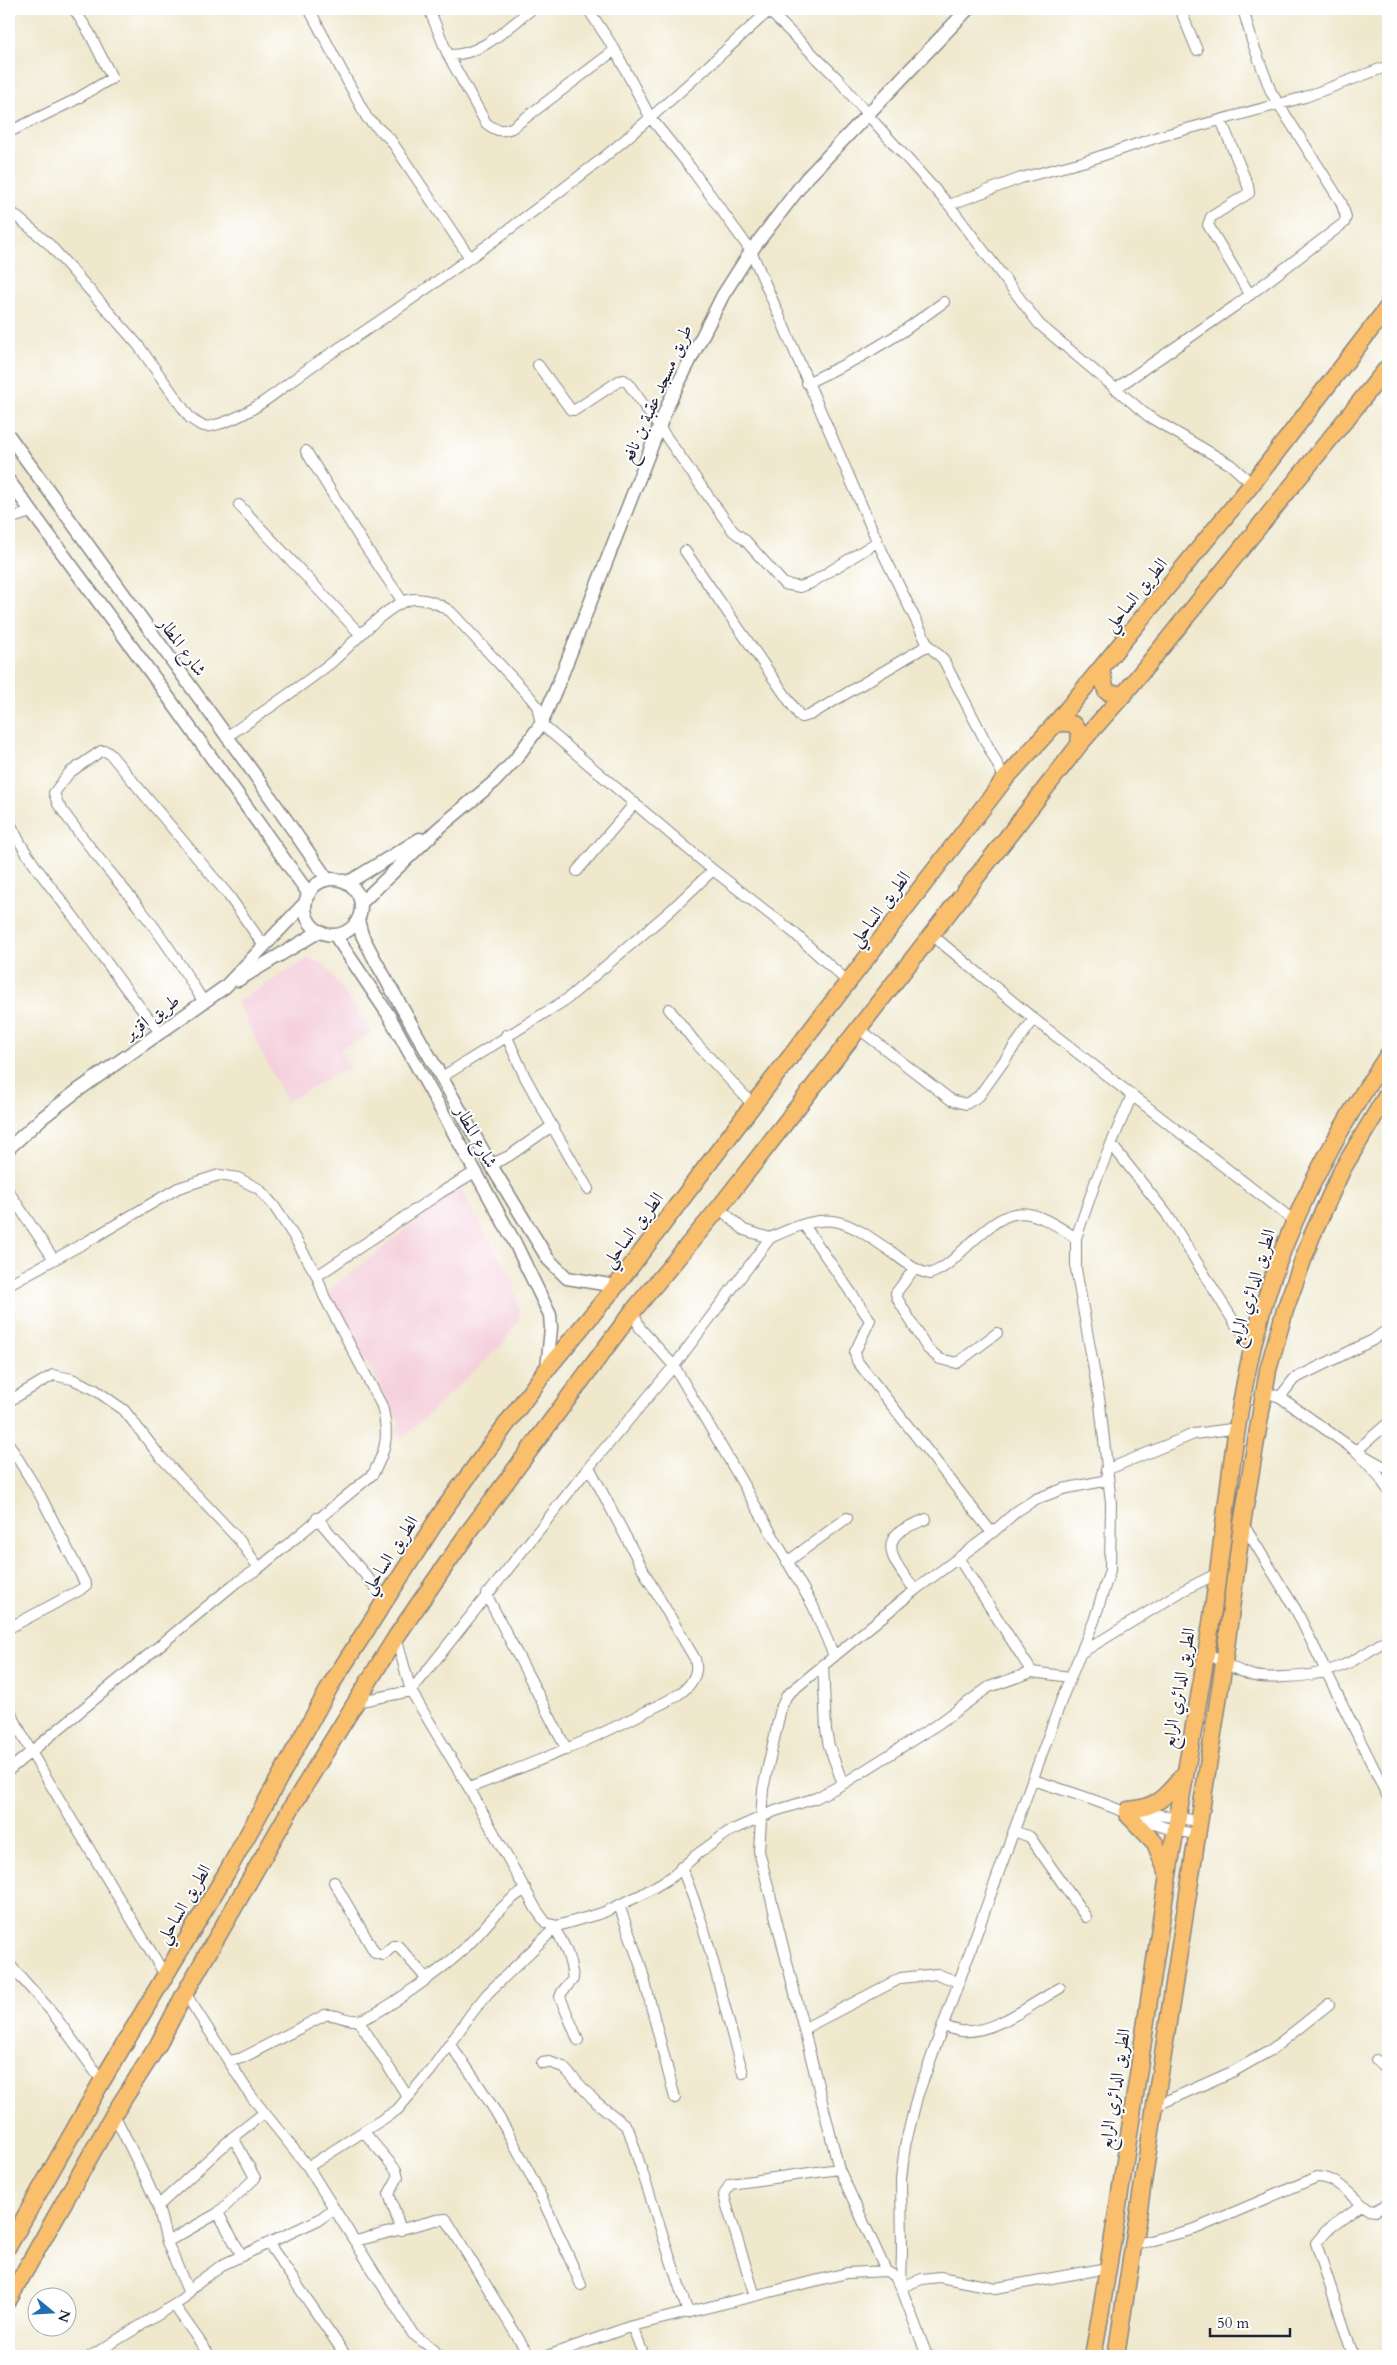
<svg xmlns="http://www.w3.org/2000/svg" width="1397" height="2365" font-family="Cardo,Amiri,serif">
<style>
.built{fill:#f4cfdc}
.lines{fill:none;stroke-linecap:round;stroke-linejoin:round}
.minor-casing{stroke:#888584;stroke-width:12}
.tertiary-casing{stroke:#888584;stroke-width:15}
.primary-casing{stroke:#888584;stroke-width:19}
.trunk-casing{stroke:#888584;stroke-width:19}
.minor{stroke:#fff;stroke-width:10}
.tertiary{stroke:#fff;stroke-width:12}
.primary{stroke:#f9bf6d;stroke-width:16}
.trunk{stroke:#f9bf6d;stroke-width:16}
.labels{text-anchor:middle;dominant-baseline:central;stroke-width:4;stroke-linejoin:round;paint-order:stroke}
.street-label{font-size:18px;fill:#22223b;stroke:#fff}
</style>
<rect width="100%" height="100%" fill="#fff"/>
<filter id="ink" filterUnits="userSpaceOnUse"><feTurbulence type="fractalNoise" baseFrequency=".02" numOctaves="2"/><feDisplacementMap in="SourceGraphic" scale="10" xChannelSelector="R" yChannelSelector="G"/><feConvolveMatrix kernelMatrix="1 2 1 2 8 2 1 2 1" color-interpolation-filters="sRGB"/></filter>
<filter id="wash" filterUnits="userSpaceOnUse"><feTurbulence type="fractalNoise" baseFrequency=".0096" numOctaves="4" result="noise"/><feDisplacementMap in="SourceGraphic" scale="20" xChannelSelector="R" yChannelSelector="G"/><feGaussianBlur stdDeviation="1.12" result="paint"/><feColorMatrix in="noise" values="0 0 0 0 0 0 0 0 0 0 0 0 0 0 0 0 0 1.4 0 .05"/><feComposite in="paint" operator="in"/></filter>
<g filter="url(#wash)">
<rect width="100%" height="100%" fill="#efe8cd"/>
<path class="built" d="M 309,958 L 324,964 L 373,1032 L 340,1049 L 350,1067 L 286,1102 L 237,1002 Z
M 459,1187 L 514,1282 L 520,1318 L 502,1345 L 401,1440 L 396,1428 L 400,1423 L 327,1292 Z"/>
</g>
<g filter="url(#ink)">
<g class="lines">
<g class="minor-casing">
<path id="minor" d="M 309,9 L 367,118 L 390,139 L 470,258
M 429,9 L 448,55 L 486,123 C 496,131 501,132 512,128 L 615,50
M 588,9 L 615,50 L 650,117 L 690,167 L 751,251 L 878,543 L 928,645 L 943,659 L 1005,779
M 767,9 L 838,79 L 867,114 L 949,205 L 1039,324 L 1148,416 L 1231,465 L 1252,484
M 1180,9 L 1197,50
M 448,55 C 481,56 507,28 532,9
M 1221,120 L 1248,186 L 1249,193 L 1211,217 L 1208,225 L 1250,295
M 9,132 L 73,101 L 112,78 L 90,34 L 74,9
M 949,205 L 1021,178 L 1086,161 L 1161,136 L 1305,97 L 1388,66
M 9,210 L 49,244 L 138,345 L 190,418 C 197,423 203,428 211,426 C 254,417 285,383 321,360 C 416,298 508,232 598,162 C 658,114 714,60 771,9
M 538,365 L 571,410 L 575,410 L 619,381 L 624,380 L 628,383 L 733,531 L 745,540 L 784,584 L 800,587 L 811,583 L 877,542
M 807,383 L 862,356 L 902,332 L 944,302
M 1115,389 L 1235,306 L 1344,223 L 1346,217 L 1341,202 L 1271,92 L 1252,41 L 1243,9
M 306,451 L 361,540 L 403,602
M 239,505 L 360,634
M 9,519 L 31,512
M 685,551 L 799,715 L 802,717 L 810,715 L 928,645
M 226,737 C 262,713 298,689 332,662 C 353,644 382,609 408,600 C 422,596 440,604 451,612 L 530,697 L 537,706 L 541,724 L 713,870 L 793,932 L 849,983
M 9,820 C 23,855 51,886 73,916 C 102,955 129,996 161,1033
M 577,871 L 635,803
M 932,935 L 1034,1019 L 1294,1221
M 203,1001 C 184,970 164,938 141,910 C 113,875 83,841 58,804 L 54,793 L 69,773 L 101,751 L 106,751 L 111,755 L 229,896 L 264,946
M 669,1009 L 695,1042 L 753,1105
M 858,1028 L 951,1100 L 966,1104 L 979,1096 L 1034,1019
M 442,1077 L 567,999 L 670,911 L 713,870
M 552,1126 L 588,1189
M 1111,1144 L 1166,1213 L 1236,1325 L 1253,1344
M 492,1164 L 509,1156 L 552,1126 L 525,1077 L 506,1035
M 9,1192 L 53,1258
M 719,1208 L 744,1230 L 770,1238 C 830,1210 840,1216 893,1253 C 905,1262 915,1271 930,1274 C 943,1269 951,1262 961,1252 C 1008,1208 1019,1199 1076,1238
M 804,1225 L 870,1320 L 855,1352 L 857,1361 L 992,1533
M 914,1269 L 896,1293 L 897,1298 L 927,1348 L 940,1359 L 957,1363 L 997,1333
M 317,1276 L 440,1193 L 475,1172
M 9,1284 L 88,1241 L 178,1188 L 219,1175 L 238,1178 L 259,1189 L 274,1206 L 293,1235 L 317,1276 L 324,1296 L 382,1406 C 389,1435 387,1448 373,1474 L 259,1568 L 233,1585 L 9,1770
M 633,1311 L 640,1328 L 674,1366 L 727,1456 L 813,1606 L 834,1656
M 1265,1392 L 1280,1397 L 1356,1451 L 1378,1475 L 1388,1490
M 1280,1397 L 1294,1379 L 1373,1340 L 1388,1329
M 9,1401 L 53,1375 L 72,1379 L 94,1389 L 124,1410 L 159,1455 L 240,1541 L 259,1568
M 1388,1423 L 1356,1451 L 1388,1469
M 9,1444 L 40,1495 L 86,1585 L 80,1590 L 9,1628
M 1106,1470 L 1194,1434 L 1238,1428
M 317,1518 L 385,1598
M 1243,1524 L 1296,1610 L 1388,1797
M 959,1559 L 1032,1672
M 787,1562 L 847,1518
M 915,1590 C 905,1575 879,1550 898,1533 C 905,1527 917,1523 926,1519
M 486,1594 L 567,1750
M 396,1637 L 411,1691 L 469,1788 L 536,1909 L 546,1923 L 557,1926
M 1081,1653 L 1184,1590 L 1218,1573
M 1207,1653 C 1220,1660 1234,1670 1248,1674 C 1259,1678 1271,1678 1282,1677 C 1327,1677 1353,1664 1388,1638
M 823,1664 L 826,1730 L 829,1746 L 843,1784
M 356,1702 L 411,1691 L 589,1467 L 674,1366 L 770,1238
M 9,1709 L 31,1752 L 165,1975
M 1034,1780 C 1062,1790 1091,1798 1119,1810 C 1145,1821 1168,1831 1197,1834
M 469,1788 C 528,1765 588,1742 645,1712 C 660,1704 683,1696 692,1681 C 697,1673 697,1667 695,1659 L 648,1579 L 589,1467
M 1139,1812 L 1198,1821
M 1014,1831 L 1030,1837 L 1086,1917
M 681,1867 C 710,1933 722,2004 743,2073
M 334,1882 L 375,1953 L 383,1955 L 393,1946 L 398,1946 L 426,1978
M 619,1905 L 641,1967 L 675,2098
M 554,1929 C 565,1943 571,1961 573,1979 L 562,1992 L 560,1997 L 578,2040
M 9,1964 L 52,2012 L 102,2081
M 185,1993 L 251,2096 L 308,2167 L 413,2334 L 434,2350 L 438,2356
M 358,2020 L 408,2097
M 943,2026 C 949,2028 955,2030 961,2031 C 992,2035 1035,2002 1060,1988
M 805,2028 L 901,1978 L 937,1974 L 958,1982
M 450,2045 C 506,2117 545,2201 581,2285
M 1376,2060 L 1388,2072
M 229,2061 L 242,2058 L 325,2015 C 336,2013 346,2022 359,2020 C 380,2016 449,1964 466,1947 C 487,1927 500,1904 526,1889
M 542,2063 L 549,2062 L 563,2067 L 596,2102 L 625,2125 L 629,2131 L 688,2313
M 1153,2107 L 1234,2071 L 1271,2050 L 1329,2004
M 114,2114 L 145,2177 L 158,2206 L 167,2242 L 188,2291
M 364,2132 L 396,2170 L 398,2177 L 389,2194 L 401,2230
M 308,2167 L 397,2110 L 431,2070 L 471,2014 L 488,1993 L 557,1926 L 602,1913 L 641,1895 L 673,1876 L 695,1856 L 728,1832 L 775,1811 L 816,1798 L 843,1784 L 938,1724 L 989,1687 L 1032,1672 L 1070,1677
M 158,2206 L 233,2137 L 264,2113
M 218,2213 L 242,2256
M 356,2241 L 436,2220 L 446,2219 L 529,2356
M 167,2242 L 218,2213 L 255,2178 L 233,2137
M 269,2244 L 346,2356
M 1134,2245 L 1195,2229 L 1317,2177 C 1339,2177 1351,2198 1369,2210 L 1375,2211 L 1388,2204
M 1108,2268 L 996,2288 L 940,2277 L 922,2279 L 901,2287 L 895,2276 L 886,2271 L 839,2169 L 759,1851 L 763,1789 L 781,1708 L 787,1695 L 915,1590 L 992,1533 L 1017,1511 L 1036,1499 L 1063,1489 L 1108,1480
M 755,2296 L 726,2203 L 724,2195 L 730,2184 L 839,2169
M 174,2305 L 210,2356
M 632,2326 L 644,2356
M 1353,2355 L 1316,2243 L 1326,2231 L 1361,2205
M 91,2356 L 182,2300 L 197,2283 L 222,2265 L 320,2219 L 334,2208
M 547,2356 L 632,2326 L 847,2273 L 886,2271
M 927,2356 L 901,2287 L 902,2250 L 901,2179 L 905,2146 L 917,2097 L 1064,1693 L 1094,1621 L 1110,1570 L 1111,1503 L 1100,1404 L 1076,1269 L 1076,1238 L 1096,1180 L 1132,1095"/>
</g>
<g class="tertiary-casing">
<path id="tertiary" d="M 9,436 L 255,775 L 327,879
M 9,481 L 151,673 L 309,894
M305 907a28 28 0 1 1 56 0a28 28 0 1 1-56 0Z
M 346,882 L 354,879 L 420,839
M 361,903 L 439,828 L 494,782 L 515,760 L 541,724 L 559,682 L 669,402 L 723,295 L 751,251 L 806,179 L 968,9
M 358,920 L 362,935 L 375,960 L 495,1172 L 548,1259 L 567,1278 L 616,1286
M 335,935 L 388,1014 L 515,1243 L 550,1315 L 551,1328 L 547,1369
M 238,980 L 320,931
M 9,1148 L 42,1118 L 77,1091 L 225,987 L 306,902"/>
</g>
<g class="primary-casing">
<path id="primary" d="M 1128,1810 C 1158,1808 1167,1795 1185,1773
M 1127,1814 L 1155,1843 L 1168,1875
M 1093,2356 C 1122,2196 1143,2035 1168,1875 C 1180,1802 1194,1729 1206,1655 C 1224,1551 1229,1444 1254,1341 C 1279,1237 1328,1143 1388,1055
M 1116,2356 L 1224,1663 L 1242,1524 L 1268,1370 L 1285,1310 L 1311,1238 L 1342,1170 L 1388,1093"/>
</g>
<g class="trunk-casing">
<path id="trunk" d="M 1101,669 L 1106,691 L 1113,694 L 1124,694
M 1055,724 C 1073,721 1082,724 1079,745
M 9,2245 L 102,2081 L 227,1872 L 332,1683 L 444,1509 L 547,1369 L 616,1286 L 753,1105 L 1005,779 L 1055,724 L 1252,484 L 1388,307
M 9,2299 L 114,2114 L 158,2045 L 185,1993 L 291,1808 L 396,1637 L 468,1533 L 633,1311 L 719,1208 L 1079,745 L 1124,694 L 1388,367"/>
</g>
<use href="#minor" class="minor"/>
<use href="#tertiary" class="tertiary"/>
<use href="#primary" class="primary"/>
<use href="#trunk" class="trunk"/>
</g>
</g>
<g class="labels">
<g class="street-label">
<text transform="translate(657 394) rotate(-66)">طريق مسجد عقبة بن نافع</text>
<text transform="translate(1136 595) rotate(-51)">الطريق الساحلي</text>
<text transform="translate(182 647) rotate(54)">شارع المطار</text>
<text transform="translate(880 909) rotate(-53)">الطريق الساحلي</text>
<text transform="translate(152 1017) rotate(-36)">طريق اقزير</text>
<text transform="translate(476 1137) rotate(61)">شارع المطار</text>
<text transform="translate(633 1230) rotate(-53)">الطريق الساحلي</text>
<text transform="translate(1252 1288) rotate(-73)">الطريق الدائري الرابع</text>
<text transform="translate(390 1555) rotate(-57)">الطريق الساحلي</text>
<text transform="translate(1179 1688) rotate(-80)">الطريق الدائري الرابع</text>
<text transform="translate(184 1904) rotate(-59)">الطريق الساحلي</text>
<text transform="translate(1115 2089) rotate(-81)">الطريق الدائري الرابع</text>
</g>
</g>
<rect width="1397" height="2365" fill="none" stroke="#fff" stroke-width="30"/>
<g transform="translate(52 2312) rotate(108)"><circle r="24" fill="#ffffff" stroke="#a7a7b1"/>
<path d="M0-4L9 19L0 12L-9 19Z" fill="#1f6fb2"/>
<text y="-8" font-size="14" font-weight="bold" text-anchor="middle" fill="#22223b">N</text>
</g>
<path d="M1210 2328v8h80v-8" fill="none" stroke="#22223b" stroke-width="2.5"/>
<text x="1217" y="2328" font-size="15" fill="#22223b" stroke="#ffffff" stroke-width="4" paint-order="stroke">50 m</text>
</svg>
